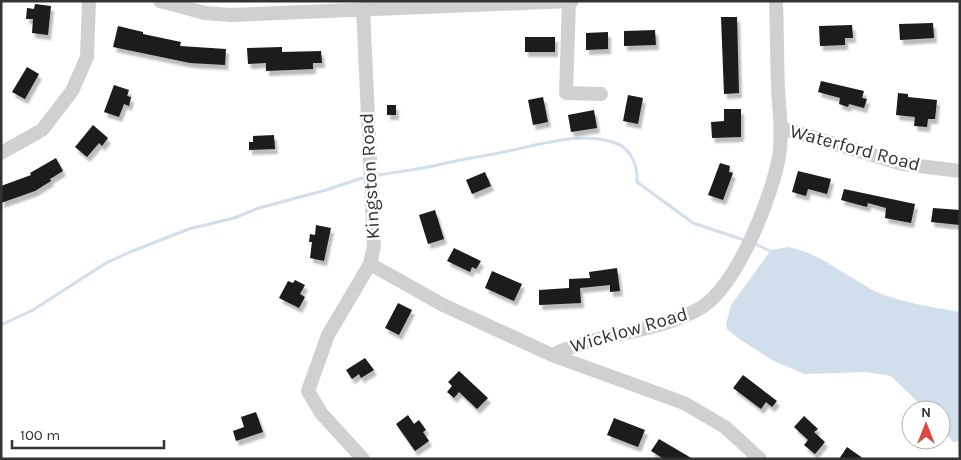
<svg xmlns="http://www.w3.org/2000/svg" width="961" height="460" font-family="Karla,sans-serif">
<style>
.water{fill:#d1deec}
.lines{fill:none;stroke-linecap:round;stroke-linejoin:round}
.stream{stroke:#d1deec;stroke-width:3}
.building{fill:#1a1a1a;filter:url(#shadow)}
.minor{stroke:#d0d0d0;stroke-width:14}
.labels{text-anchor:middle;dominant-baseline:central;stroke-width:5;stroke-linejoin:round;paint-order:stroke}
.street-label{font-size:19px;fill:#333;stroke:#fff}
</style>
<defs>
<filter id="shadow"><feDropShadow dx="3" dy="5" stdDeviation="1" flood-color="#0004"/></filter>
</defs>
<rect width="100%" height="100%" fill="#fff"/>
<path class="water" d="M 788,247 C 823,254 846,277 877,292 C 902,303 933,307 960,312 L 960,441 L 953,442 L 941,428 L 941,410 L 926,410 L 891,376 L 866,372 L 804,374 L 774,361 L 739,339 L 727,329 L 726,324 L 731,305 L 771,250 Z"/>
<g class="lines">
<path class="stream" d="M 379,175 C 401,171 424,169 446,163 C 469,158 491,155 513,150 C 545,143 587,131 618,144 C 632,150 638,168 637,182 L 693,223 L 747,241
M 753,243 L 772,252
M 1,325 L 33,310 L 106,263 L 130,252 L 189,229 L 234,218 L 259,208 L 326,190 L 362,178"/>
</g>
<path class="building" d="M 35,4 L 51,6 L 48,35 L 32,33 L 33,19 L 26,19 L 27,8 L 34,9 Z
M 721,17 L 737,17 L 739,93 L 724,94 Z
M 933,23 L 934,38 L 900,40 L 899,24 Z
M 852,25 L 853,38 L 845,38 L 845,45 L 820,46 L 819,26 Z
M 118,26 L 143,32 L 143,34 L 181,42 L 180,46 L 226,49 L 225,65 L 190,63 L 113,47 Z
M 655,30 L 656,45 L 624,46 L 624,31 Z
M 608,32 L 608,49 L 586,50 L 586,33 Z
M 525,37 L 555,37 L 555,52 L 525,52 Z
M 282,47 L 282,52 L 321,51 L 322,63 L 313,63 L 313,69 L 266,71 L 266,63 L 248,64 L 247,48 Z
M 27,67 L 39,74 L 25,99 L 12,92 Z
M 821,81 L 864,91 L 862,98 L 867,99 L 864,108 L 849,104 L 848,107 L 839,104 L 840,98 L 818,92 Z
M 114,85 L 129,90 L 127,96 L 131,97 L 129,106 L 124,104 L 119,117 L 104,112 Z
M 898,93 L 908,94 L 908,97 L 937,100 L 935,119 L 928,119 L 927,127 L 914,126 L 915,117 L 896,115 Z
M 628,95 L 643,98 L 638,124 L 623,121 Z
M 543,97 L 548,122 L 533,125 L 528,100 Z
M 387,105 L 396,105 L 396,115 L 387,115 Z
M 724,109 L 741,109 L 741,137 L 712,138 L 711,122 L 724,121 Z
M 594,110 L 597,128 L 571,132 L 568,115 Z
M 93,125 L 108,138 L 102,146 L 99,143 L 87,157 L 75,147 Z
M 274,135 L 275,149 L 249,150 L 249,142 L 253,142 L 253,136 Z
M 56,158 L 63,171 L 50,179 L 51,181 L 35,191 L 1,203 L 1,186 L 31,175 L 30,173 Z
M 720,163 L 730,166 L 729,172 L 733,173 L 723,200 L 708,195 Z
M 798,171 L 831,179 L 827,194 L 808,189 L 806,196 L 792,192 Z
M 485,172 L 491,186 L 472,194 L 466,180 Z
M 844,189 L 915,204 L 911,223 L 885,218 L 886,208 L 868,203 L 867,207 L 841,200 Z
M 933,208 L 960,210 L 960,225 L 931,222 Z
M 435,210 L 444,239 L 428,244 L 419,215 Z
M 316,225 L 331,228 L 324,261 L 310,258 L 312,242 L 309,242 L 310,234 L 315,235 Z
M 454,248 L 481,261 L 476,269 L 472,267 L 470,272 L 447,261 Z
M 617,268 L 620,291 L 610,292 L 610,285 L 580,288 L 581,303 L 539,305 L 539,290 L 569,288 L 569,279 L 590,278 L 589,272 Z
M 492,271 L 522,284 L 514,301 L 485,288 Z
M 295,280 L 305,285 L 300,294 L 305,297 L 299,308 L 279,298 L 288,281 L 293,283 Z
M 398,303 L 412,310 L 399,335 L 385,328 Z
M 365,358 L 374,370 L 361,378 L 359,374 L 352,379 L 346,370 Z
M 459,371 L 488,398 L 477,409 L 459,392 L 454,398 L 447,392 L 452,386 L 448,382 Z
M 743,375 L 777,401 L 772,407 L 766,402 L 761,409 L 733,388 Z
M 256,412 L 263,432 L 236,441 L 233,431 L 244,427 L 241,417 Z
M 408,415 L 414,424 L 419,420 L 426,430 L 423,432 L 429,441 L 415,451 L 396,424 Z
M 804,416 L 818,429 L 814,432 L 825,442 L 815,454 L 804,445 L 808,440 L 794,427 Z
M 614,418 L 645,430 L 638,447 L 607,435 Z
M 659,439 L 693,459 L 664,459 L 651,451 Z
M 847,447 L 864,459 L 839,459 Z"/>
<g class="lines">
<path class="minor" d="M 160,1 L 205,13 L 232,15 L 572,1
M 569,1 L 566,93 L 601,94
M 363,8 L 374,246 L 370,264 L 328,335 L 308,391 L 321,413 L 363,459
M 781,128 L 903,164 L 960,171
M 1,153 L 42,130 L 72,91 L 87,57 L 89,1
M 370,264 L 443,305 L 552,355 C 598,333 652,334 697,310 C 736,290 771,199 779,157 C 783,135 779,111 778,88 C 777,59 777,30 776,1
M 552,355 L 684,403 L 725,427 L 760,459"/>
</g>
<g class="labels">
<g class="street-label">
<text transform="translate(855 148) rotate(15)">Waterford Road</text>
<text transform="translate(370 176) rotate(-93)">Kingston Road</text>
<text transform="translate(629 330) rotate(-16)">Wicklow Road</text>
</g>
</g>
<rect width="961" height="460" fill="none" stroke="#333333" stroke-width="5"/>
<g transform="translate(926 425)"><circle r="24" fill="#ffffff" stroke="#adadad"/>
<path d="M0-4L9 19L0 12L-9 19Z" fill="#db4843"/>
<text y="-8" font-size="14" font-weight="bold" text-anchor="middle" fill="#333333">N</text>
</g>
<path d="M12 440v8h152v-8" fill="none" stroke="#333333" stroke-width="2.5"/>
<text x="20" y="440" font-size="15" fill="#333333" stroke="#ffffff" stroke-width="4" paint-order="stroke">100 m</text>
</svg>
